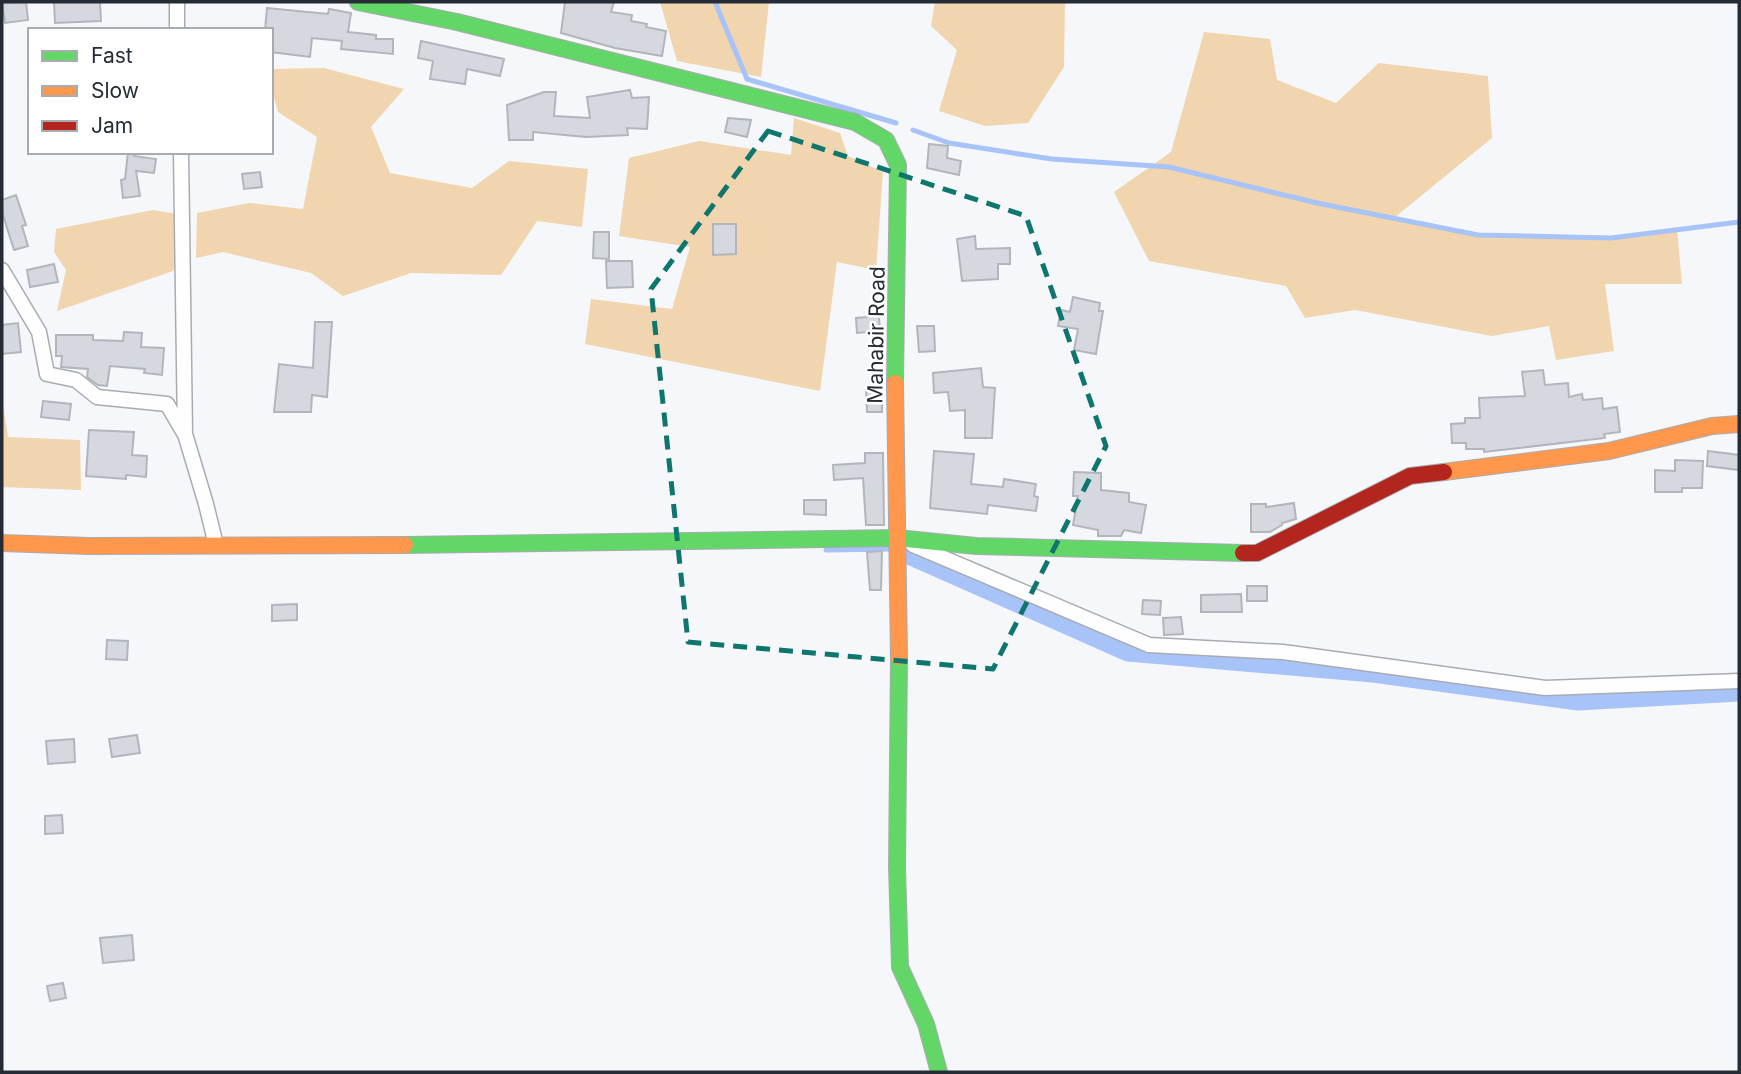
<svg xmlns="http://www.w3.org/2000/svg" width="1741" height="1074" font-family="Inter,sans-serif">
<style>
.green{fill:#f0d5ae}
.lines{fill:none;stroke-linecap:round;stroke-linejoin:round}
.stream{stroke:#a8c3f8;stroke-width:5}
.canal{stroke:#a8c3f8;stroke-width:19}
.building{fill:#d5d9df;stroke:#b2b6bc;stroke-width:2}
.street-casing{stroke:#a8acb2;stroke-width:17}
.fast-casing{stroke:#a8acb2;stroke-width:18}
.slow-casing{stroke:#a8acb2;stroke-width:18}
.jam-casing{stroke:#a8acb2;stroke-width:18}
.street{stroke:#fefefe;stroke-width:14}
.fast{stroke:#63d668;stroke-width:16}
.slow{stroke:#ff974d;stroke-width:16}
.jam{stroke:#b3261e;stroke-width:16}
.marked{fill:none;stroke:#0f766e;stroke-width:5;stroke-dasharray:14 9;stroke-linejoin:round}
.labels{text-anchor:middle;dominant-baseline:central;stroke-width:5;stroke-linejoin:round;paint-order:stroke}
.street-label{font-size:21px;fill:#262c36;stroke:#fff}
</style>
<rect width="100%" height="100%" fill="#f5f7fa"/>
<path class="green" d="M 660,2 L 769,2 L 761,77 L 677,61 Z
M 935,2 L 1065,2 L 1064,67 L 1028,123 L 985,126 L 939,111 L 957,50 L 931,26 Z
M 1204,32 L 1270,39 L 1277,80 L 1336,103 L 1379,63 L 1488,76 L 1492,138 L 1394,218 L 1478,235 L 1611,238 L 1677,229 L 1682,284 L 1605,284 L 1614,351 L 1556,360 L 1549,326 L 1492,336 L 1355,310 L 1305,318 L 1286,286 L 1149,261 L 1114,192 L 1171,152 Z
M 324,68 L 404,89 L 371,127 L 390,173 L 472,188 L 509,161 L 588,169 L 582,227 L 537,221 L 501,275 L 411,273 L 343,296 L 311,273 L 223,252 L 196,258 L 197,213 L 249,203 L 303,209 L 317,137 L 278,112 L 271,86 L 271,69 Z
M 794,118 L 840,133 L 848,156 L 883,172 L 876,270 L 837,262 L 820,391 L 585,344 L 591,299 L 672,309 L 690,247 L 619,236 L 629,158 L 699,141 L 791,155 Z
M 153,210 L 178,214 L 176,270 L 57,311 L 66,270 L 54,252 L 56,229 Z
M 2,398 L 8,437 L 80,440 L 81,490 L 2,487 Z"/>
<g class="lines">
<path class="stream" d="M 715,2 L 747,79 L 896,123
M 913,130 L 949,143 L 1052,159 L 1169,167 L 1317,203 L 1478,235 L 1611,238 L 1739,222
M 826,550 L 890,549"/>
<path class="canal" d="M 909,555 L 1128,652 L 1373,673 L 1578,701 L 1739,692"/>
</g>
<path class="building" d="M 26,2 L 28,20 L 5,23 L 2,3 Z
M 54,2 L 100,2 L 101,21 L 55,23 Z
M 565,2 L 614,2 L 611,12 L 632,15 L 631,21 L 647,24 L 646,27 L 666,31 L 662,56 L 615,48 L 561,33 Z
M 267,8 L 328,14 L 329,9 L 351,13 L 348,32 L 376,35 L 376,39 L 393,39 L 393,54 L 341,49 L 342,41 L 312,38 L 310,57 L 271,52 L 271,30 L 265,30 Z
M 421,41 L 504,59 L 500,76 L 467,69 L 465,84 L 430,79 L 433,61 L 418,58 Z
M 630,90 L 632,98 L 649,97 L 647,129 L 627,128 L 628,135 L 586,137 L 533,132 L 533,140 L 509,140 L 507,105 L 544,92 L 556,92 L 554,116 L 590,118 L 587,97 Z
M 728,118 L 751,120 L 747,137 L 725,132 Z
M 929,144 L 948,146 L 947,158 L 961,161 L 959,175 L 927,168 Z
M 128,152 L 134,152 L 134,156 L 156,159 L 154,173 L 136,171 L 140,196 L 123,198 L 121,180 L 125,179 Z
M 260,172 L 262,187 L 244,189 L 242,174 Z
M 16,195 L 26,225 L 22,226 L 28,246 L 14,250 L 2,212 L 2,200 Z
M 713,224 L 736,224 L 736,254 L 713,255 Z
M 594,232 L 609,232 L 609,259 L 593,258 Z
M 975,236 L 976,249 L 1010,248 L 1010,264 L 998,264 L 998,279 L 962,281 L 957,239 Z
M 606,261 L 632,261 L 633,287 L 607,288 Z
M 54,264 L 58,282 L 30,287 L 27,270 Z
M 1073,297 L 1100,303 L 1099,311 L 1103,311 L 1096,354 L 1074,350 L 1078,329 L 1058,326 L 1061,310 L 1070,312 Z
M 879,316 L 880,331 L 857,333 L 856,318 Z
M 315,322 L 332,322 L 327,397 L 312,395 L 311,412 L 274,412 L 279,364 L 313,368 Z
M 18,323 L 21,352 L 2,354 L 2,325 Z
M 917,326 L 934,326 L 935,351 L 919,352 Z
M 124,332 L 142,333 L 141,347 L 164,348 L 162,375 L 144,373 L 145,369 L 110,366 L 107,386 L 98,385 L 87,377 L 88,369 L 61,367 L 62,356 L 56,356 L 56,335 L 93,335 L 93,340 L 123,341 Z
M 981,368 L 983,387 L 995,388 L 992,438 L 965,438 L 965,410 L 950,411 L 948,392 L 934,393 L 933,373 Z
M 1543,370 L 1545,385 L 1568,383 L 1569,397 L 1582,394 L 1583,400 L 1602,398 L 1603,409 L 1617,407 L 1620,432 L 1604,434 L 1605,438 L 1484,452 L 1484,449 L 1466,449 L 1466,443 L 1452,443 L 1451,424 L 1465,423 L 1465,418 L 1480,418 L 1479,398 L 1525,396 L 1522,372 Z
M 882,388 L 882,412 L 867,412 L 866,389 Z
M 43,401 L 71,404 L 69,420 L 41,417 Z
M 89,430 L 134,432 L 132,455 L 147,456 L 146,477 L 126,475 L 126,479 L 86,476 Z
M 934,451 L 974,454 L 971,484 L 1003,487 L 1004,479 L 1036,484 L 1034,496 L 1038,497 L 1036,511 L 988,505 L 987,514 L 930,508 Z
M 1708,451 L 1739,455 L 1739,470 L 1707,466 Z
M 865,453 L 883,453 L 884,525 L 866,525 L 863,478 L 834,480 L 833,465 L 865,463 Z
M 1675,460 L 1703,461 L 1702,488 L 1682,488 L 1682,492 L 1655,492 L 1655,470 L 1675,471 Z
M 1074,472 L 1101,473 L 1101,490 L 1129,493 L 1129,502 L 1146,505 L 1141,533 L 1124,530 L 1121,536 L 1098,536 L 1098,530 L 1073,525 L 1078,496 L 1073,496 Z
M 804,500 L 826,500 L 826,515 L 804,514 Z
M 1294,503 L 1296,519 L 1282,523 L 1282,525 L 1270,532 L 1251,532 L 1251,504 L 1266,504 L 1266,507 Z
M 882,551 L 881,590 L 870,590 L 867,552 Z
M 1247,586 L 1267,586 L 1267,601 L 1247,601 Z
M 1241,594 L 1242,612 L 1201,612 L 1201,595 Z
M 1143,600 L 1161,601 L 1160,615 L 1142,614 Z
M 297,604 L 297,620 L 272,621 L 272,605 Z
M 1181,617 L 1183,634 L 1164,635 L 1163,618 Z
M 107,640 L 128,641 L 127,660 L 106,659 Z
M 137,735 L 140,753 L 112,757 L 109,739 Z
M 74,739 L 75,762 L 48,764 L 46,741 Z
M 62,815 L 63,833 L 45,834 L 45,816 Z
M 132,935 L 134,960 L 103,963 L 100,938 Z
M 63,983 L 66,998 L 50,1001 L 47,986 Z"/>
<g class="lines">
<g class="street-casing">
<path id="street" d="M 177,2 L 177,30
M 181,152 L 185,434 L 206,504 L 216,545
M 2,270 L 39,332 L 47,374 L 76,380 L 97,397 L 167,404 L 184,433
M 913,545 L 1149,645 L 1283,652 L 1545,688 L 1739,681"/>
</g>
<g class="fast-casing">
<path id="fast" d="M 358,2 L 457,22 L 855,122 L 886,140 L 898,165 L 895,383
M 405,545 L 897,538 L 976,546 L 1243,553
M 899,657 L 897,867 L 900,967 L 926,1024 L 939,1072"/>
</g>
<g class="slow-casing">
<path id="slow" d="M 895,383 L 899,657
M 1444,472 L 1609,451 L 1712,426 L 1739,424
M 2,543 L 89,546 L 405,545"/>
</g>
<g class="jam-casing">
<path id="jam" d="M 1243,553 L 1257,553 L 1410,476 L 1444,472"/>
</g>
<use href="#street" class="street"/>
<use href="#fast" class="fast"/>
<use href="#slow" class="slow"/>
<use href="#jam" class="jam"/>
</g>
<path class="marked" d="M 768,131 L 1026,216 L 1106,446 L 993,669 L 688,642 L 651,289 Z"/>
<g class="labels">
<g class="street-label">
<text transform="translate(876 335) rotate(-89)">Mahabir Road</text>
</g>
</g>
<rect width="1741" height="1074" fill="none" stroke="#262c36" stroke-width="7"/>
<rect x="28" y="28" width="245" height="126" fill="#ffffff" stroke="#a8abaf" stroke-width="2"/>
<rect x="42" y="51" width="35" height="10" fill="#63d668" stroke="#a8abaf" stroke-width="2"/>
<text x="91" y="63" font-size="21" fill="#262c36">Fast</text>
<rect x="42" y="86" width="35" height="10" fill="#ff974d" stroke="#a8abaf" stroke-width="2"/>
<text x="91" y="98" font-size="21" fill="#262c36">Slow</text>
<rect x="42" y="121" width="35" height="10" fill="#b3261e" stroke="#a8abaf" stroke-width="2"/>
<text x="91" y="133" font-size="21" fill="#262c36">Jam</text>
</svg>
